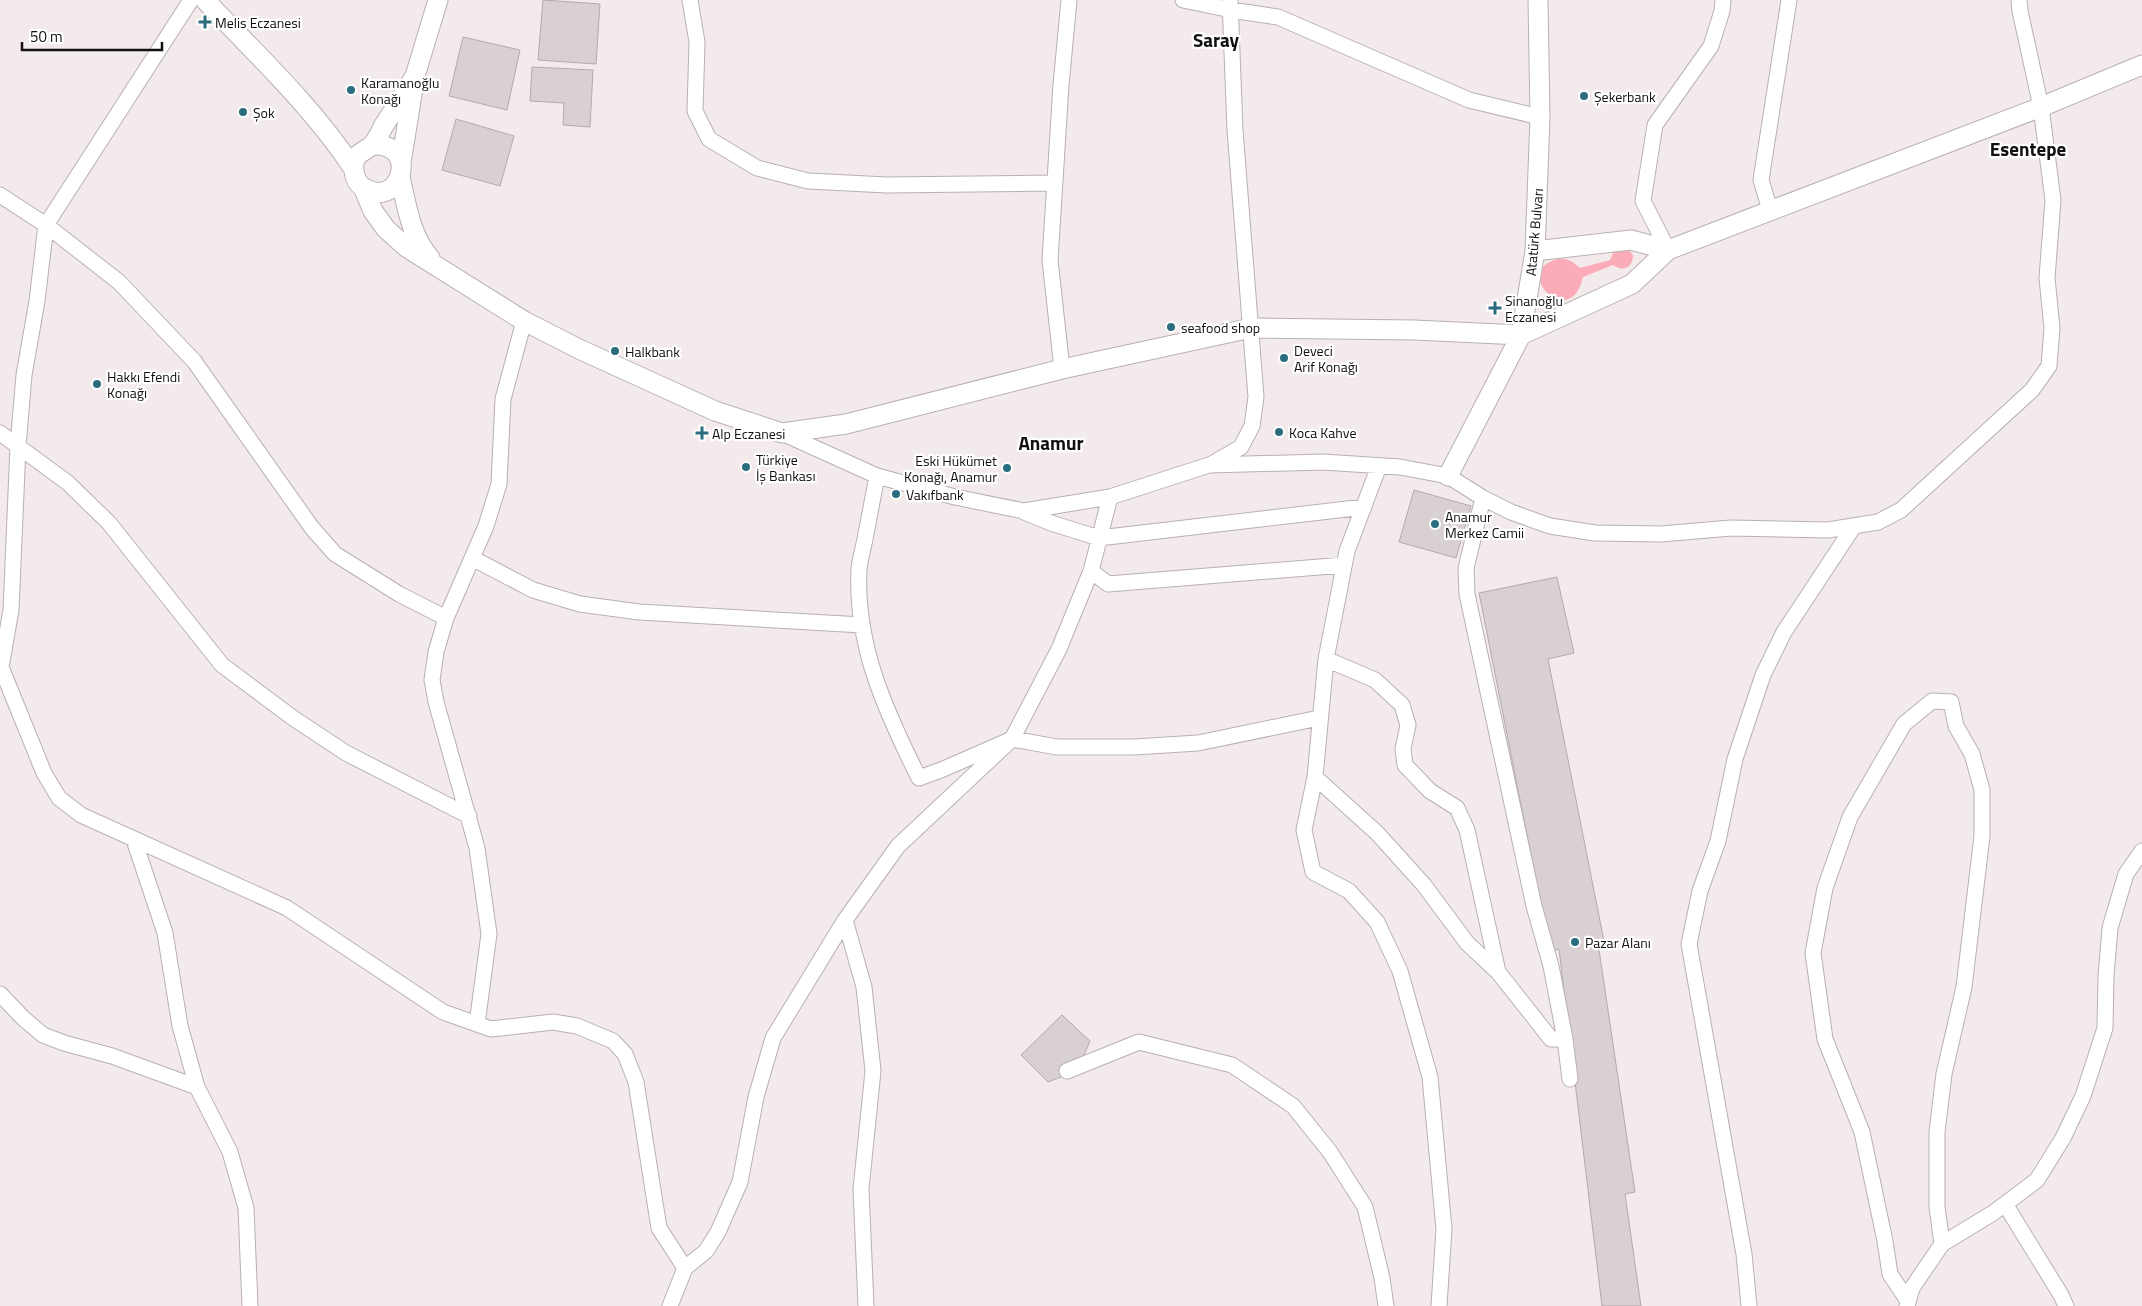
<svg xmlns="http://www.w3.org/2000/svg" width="2142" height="1306" font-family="'Titillium Web',sans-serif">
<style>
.water{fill:#fcabb9}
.building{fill:#d9d0d2;stroke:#b2aaab}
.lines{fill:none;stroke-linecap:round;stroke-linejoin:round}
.minor-casing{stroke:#b9b0b1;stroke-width:17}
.tertiary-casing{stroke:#b9b0b1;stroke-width:21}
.minor{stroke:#fff;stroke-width:15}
.tertiary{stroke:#fff;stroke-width:19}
.poi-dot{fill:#296d7e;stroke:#fff;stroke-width:2}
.labels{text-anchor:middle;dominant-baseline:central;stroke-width:4.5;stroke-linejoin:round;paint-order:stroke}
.poi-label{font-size:14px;fill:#120f0f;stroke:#fff;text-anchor:start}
.street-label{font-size:14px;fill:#120f0f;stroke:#fff}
.district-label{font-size:19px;font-weight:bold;fill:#120f0f;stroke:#fff}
</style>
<rect width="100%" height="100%" fill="#f3eaeb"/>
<path class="water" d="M 1626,247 L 1633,255 C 1633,268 1623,272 1613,265 L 1583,277 C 1571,331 1515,275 1552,261 C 1564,256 1571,260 1580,268 L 1610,260 L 1615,249 Z"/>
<path class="building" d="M 543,0 L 600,4 L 596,64 L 538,60 Z
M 463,37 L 520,50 L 507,110 L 449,96 Z
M 532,67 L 593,70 L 590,127 L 563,125 L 564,103 L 530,101 Z
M 456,119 L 514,136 L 500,186 L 442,170 Z
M 1414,490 L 1471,506 L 1456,558 L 1399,542 Z
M 1557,577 L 1574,653 L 1548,659 L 1604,941 L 1598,943 L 1635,1192 L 1625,1194 L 1641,1306 L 1602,1306 L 1559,949 L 1550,951 L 1479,593 Z
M 1062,1015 L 1090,1041 L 1084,1055 L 1061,1077 L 1048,1082 L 1021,1055 Z"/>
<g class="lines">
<g class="minor-casing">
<path id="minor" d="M 191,0 L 46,225 L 37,301 L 24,375 L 18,446 L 11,610 L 1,667 L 44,773 L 59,798 L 81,815 L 287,908 L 443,1012 L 491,1029 L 553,1022 L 577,1026 L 613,1041 L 625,1054 L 636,1082 L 659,1228 L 685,1268
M 690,0 L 697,42 L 695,111 L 709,139 L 757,168 L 808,181 L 887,185 L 1055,183
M 1183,0 L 1231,10 L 1278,17 L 1469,100 L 1540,117
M 0,195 L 46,225 L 119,282 L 194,361 L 312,528 L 335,554 L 399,594 L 446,618
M 1770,210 L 1761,180 L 1789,0
M 1668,250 L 1643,201 L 1655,125 L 1711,46 L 1722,11 L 1723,0
M 1062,369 L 1050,260 L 1061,85 L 1069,0
M 0,433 L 68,483 L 109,523 L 222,665 L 293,718 L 346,753 L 469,816
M 782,433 L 877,476 L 955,497 L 1024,511 L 1110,497 L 1209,465 L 1323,462 L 1400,467 L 1448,476 L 1483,498 L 1511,512 L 1550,526 L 1595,533 L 1661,534 L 1731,528 L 1828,530 L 1878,522 L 1901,510 L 2032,390 L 2049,366 L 2052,328 L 2047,278 L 2053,200 L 2041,107 L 2020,11 L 2019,0
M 1210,465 L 1241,447 L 1252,426 L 1256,397 L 1235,130 L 1230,0
M 1379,466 L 1347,551 L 1326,659 L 1315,777 L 1304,830 L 1313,872 L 1349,891 L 1377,922 L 1400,971 L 1430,1077 L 1444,1229 L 1439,1306
M 877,476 C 873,497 869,518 865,539 C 863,549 860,559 859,569 C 855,645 886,712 919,778 L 941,770 L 1012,739 L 1059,649 L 1091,571 L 1110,497
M 1483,498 L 1466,568 L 1467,594 L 1534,906 L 1551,966 L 1565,1039 L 1570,1079
M 1024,512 L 1051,523 L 1099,538 L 1364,507
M 472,558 L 533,590 L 580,604 L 639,612 L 862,625
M 1091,571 L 1108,584 L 1344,565
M 1326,659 L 1375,680 L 1402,705 L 1408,725 L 1403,749 L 1405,765 L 1430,791 L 1457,808 L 1467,830 L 1498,972
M 1315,777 L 1377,833 L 1424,885 L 1467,943 L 1498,972 L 1551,1039 L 1565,1039
M 134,840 L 165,933 L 180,1026 L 197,1087 L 230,1152 L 246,1208 L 250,1306
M 845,920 L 864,987 L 873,1071 L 861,1189 L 866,1306
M 0,994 L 23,1018 L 43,1035 L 64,1043 L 112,1056 L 197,1087
M 477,1024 L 489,934 L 477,848 L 436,702 L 432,680 L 436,652 L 446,618 L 486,526 L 499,484 L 503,399 L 524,321
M 1067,1071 L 1139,1042 L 1232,1065 L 1293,1106 L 1330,1152 L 1365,1207 L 1382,1278 L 1386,1306
M 2005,1204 L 2061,1295 L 2066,1306
M 1908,1301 L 1890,1274 L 1885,1241 L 1862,1132 L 1825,1039 L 1813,953 L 1825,888 L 1850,817 L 1904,724 L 1932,701 L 1951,702 L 1956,726 L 1972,754 L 1982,790 L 1982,836 L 1964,987 L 1944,1074 L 1937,1132 L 1937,1207 L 1942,1244
M 670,1306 L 685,1268 L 706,1251 L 718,1232 L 740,1182 L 756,1097 L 773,1038 L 845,920 L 898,846 L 1012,739 L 1057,747 L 1134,747 L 1198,743 L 1319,718
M 1749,1306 L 1744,1254 L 1689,944 L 1700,891 L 1718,841 L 1735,759 L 1763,675 L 1784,632 L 1854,526
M 1907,1306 L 1912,1288 L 1942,1244 L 1993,1213 L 2037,1180 L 2063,1138 L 2083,1096 L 2105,1028 L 2106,976 L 2110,928 L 2126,874 L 2142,851"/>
</g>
<g class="tertiary-casing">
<path id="tertiary" d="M 205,0 C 256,54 312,106 353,168
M 372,145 C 420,142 402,208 366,189 C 359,186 355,179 354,171 C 352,153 362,154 372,145 C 377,140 381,131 384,125 C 395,109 405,92 415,76
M 401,163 L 415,76 L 438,0
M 400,177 C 407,206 410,235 430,258
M 363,187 L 373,211 L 386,229 L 406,247 L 524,321 L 579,349 L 715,411 L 782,433 L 846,424 L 1062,369 L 1251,328 L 1414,330 L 1521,335 L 1632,284 L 1668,250 L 2041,107 L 2142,65
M 1535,251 L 1631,240 L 1668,250
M 1448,476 L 1521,335 L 1535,251 L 1540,117 L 1538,0"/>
</g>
<use href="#minor" class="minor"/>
<use href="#tertiary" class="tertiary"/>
</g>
<g class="poi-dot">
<path d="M202.5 14.5h5v5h5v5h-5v5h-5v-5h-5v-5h5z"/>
<circle cx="351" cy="90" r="5"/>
<circle cx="1584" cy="96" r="5"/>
<circle cx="243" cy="112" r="5"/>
<path d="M1492.5 300.5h5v5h5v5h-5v5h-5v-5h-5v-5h5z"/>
<circle cx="1171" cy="327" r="5"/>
<circle cx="615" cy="351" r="5"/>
<circle cx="1284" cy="358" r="5"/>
<circle cx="97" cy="384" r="5"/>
<circle cx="1279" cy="432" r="5"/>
<path d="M699.5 425.5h5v5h5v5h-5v5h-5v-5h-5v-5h5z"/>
<circle cx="746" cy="467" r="5"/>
<circle cx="1007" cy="468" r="5"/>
<circle cx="896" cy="494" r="5"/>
<circle cx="1435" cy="524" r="5"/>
<circle cx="1575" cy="942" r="5"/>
</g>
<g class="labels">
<g class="poi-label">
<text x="215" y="22">Melis Eczanesi</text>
<text x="361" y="82">Karamanoğlu<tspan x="361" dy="16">Konağı</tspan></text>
<text x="1594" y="96">Şekerbank</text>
<text x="253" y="112">Şok</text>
<text x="1505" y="300">Sinanoğlu<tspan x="1505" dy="16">Eczanesi</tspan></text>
<text x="1181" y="327">seafood shop</text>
<text x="1294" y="350">Deveci<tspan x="1294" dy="16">Arif Konağı</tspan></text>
<text x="625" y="351">Halkbank</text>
<text x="107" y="376">Hakkı Efendi<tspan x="107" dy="16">Konağı</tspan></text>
<text x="1289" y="432">Koca Kahve</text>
<text x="712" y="433">Alp Eczanesi</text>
<text x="756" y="459">Türkiye<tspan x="756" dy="16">İş Bankası</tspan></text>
<text x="997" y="460" text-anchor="end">Eski Hükümet<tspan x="997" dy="16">Konağı, Anamur</tspan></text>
<text x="906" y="494">Vakıfbank</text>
<text x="1445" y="516">Anamur<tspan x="1445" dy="16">Merkez Camii</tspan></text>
<text x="1585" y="942">Pazar Alanı</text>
</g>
<g class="street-label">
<text transform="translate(1534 232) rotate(-85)">Atatürk Bulvarı</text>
</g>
<g class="district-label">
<text x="1216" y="39">Saray</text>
<text x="2028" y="148">Esentepe</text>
<text x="1051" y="442">Anamur</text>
</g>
</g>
<path d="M22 42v8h140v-8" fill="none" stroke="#120f0f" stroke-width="2.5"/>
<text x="30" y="42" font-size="15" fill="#120f0f" stroke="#ffffff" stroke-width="4" paint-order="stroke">50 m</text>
</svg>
